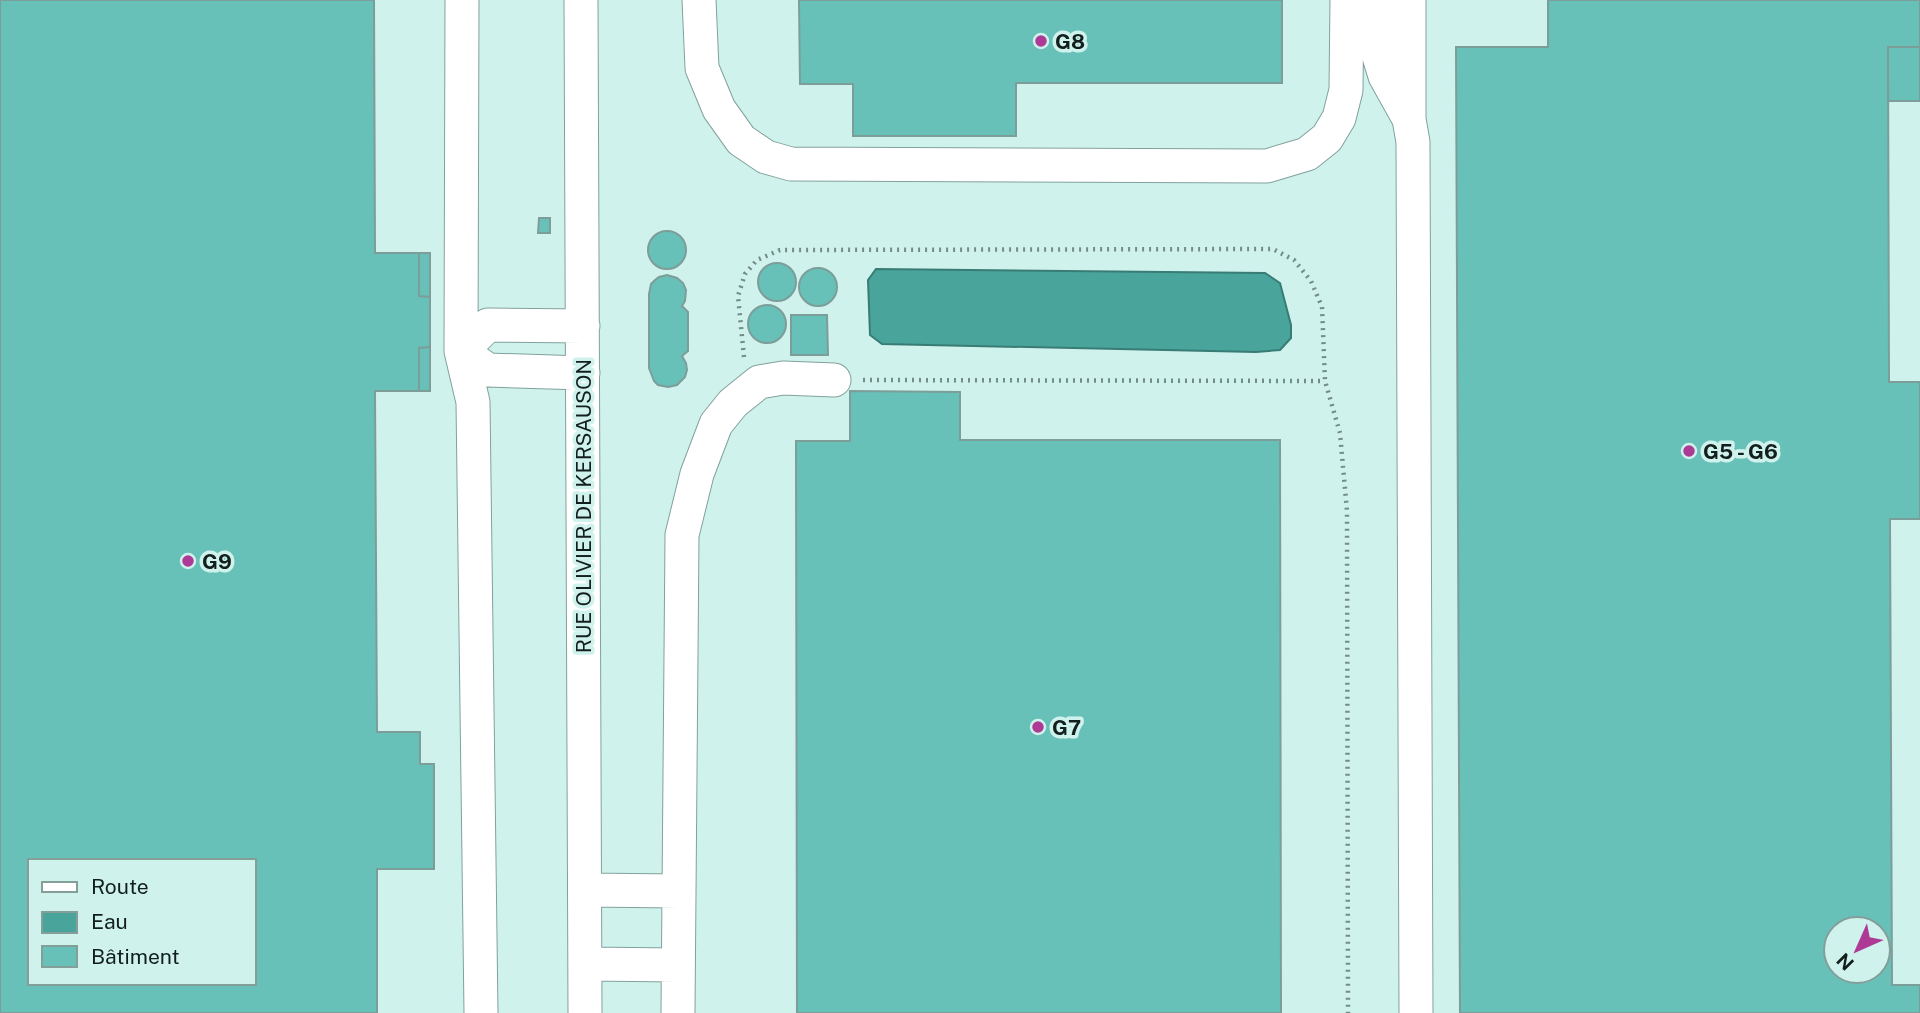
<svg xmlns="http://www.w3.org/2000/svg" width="1920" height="1013" font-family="'Public Sans',sans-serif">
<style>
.water{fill:#49a49b;stroke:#387c75;stroke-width:2}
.building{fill:#68c1b8;stroke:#7d9d99;stroke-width:2;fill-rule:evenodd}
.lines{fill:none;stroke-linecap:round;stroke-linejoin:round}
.minor-casing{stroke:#81a19d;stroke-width:35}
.path{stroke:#748c89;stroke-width:4.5;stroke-dasharray:2 5;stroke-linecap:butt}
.minor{stroke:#fff;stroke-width:33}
.poi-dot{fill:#ad3b96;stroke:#d0f2ed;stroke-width:2.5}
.labels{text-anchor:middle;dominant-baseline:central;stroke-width:7;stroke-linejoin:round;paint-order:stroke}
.poi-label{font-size:21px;font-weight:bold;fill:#121f1d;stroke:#d0f2ed;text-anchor:start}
.street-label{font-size:21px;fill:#121f1d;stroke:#d0f2ed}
</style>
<rect width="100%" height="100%" fill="#d0f2ed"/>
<path class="water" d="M 876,269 L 1265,273 L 1280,283 L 1291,325 L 1291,338 L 1280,350 L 1256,352 L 882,344 L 870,335 L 868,280 Z"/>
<path class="building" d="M 0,0 L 374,0 L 375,253 L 419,253 L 419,296 L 430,297 L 430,347 L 419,348 L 419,391 L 375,391 L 377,732 L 420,732 L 420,764 L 434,764 L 434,869 L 377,869 L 377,1013 L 0,1013 ZM 30,861 L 254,861 L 254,983 L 30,983 Z
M 799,0 L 1282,0 L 1282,83 L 1016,83 L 1016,136 L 853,136 L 853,84 L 800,84 Z
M 1548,0 L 1920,0 L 1920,47 L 1888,47 L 1889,382 L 1920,382 L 1920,519 L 1890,519 L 1892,985 L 1920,985 L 1920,1013 L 1460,1013 L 1456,47 L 1548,47 ZM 1836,929 L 1878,929 L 1878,971 L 1836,971 Z
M 1888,47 L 1920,47 L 1920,101 L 1888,101 Z
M 539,218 L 550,218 L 550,233 L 538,233 Z
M648 250a19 19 0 1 1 38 0a19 19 0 1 1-38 0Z
M 419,253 L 430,253 L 430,297 L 419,296 Z
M758 282a19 19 0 1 1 38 0a19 19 0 1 1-38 0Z
M799 287a19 19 0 1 1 38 0a19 19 0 1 1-38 0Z
M 667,275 L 677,278 L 683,283 L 686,290 L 685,301 L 682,306 L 688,312 L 688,351 L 682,356 L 686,363 L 687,370 L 685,377 L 677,385 L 668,387 L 658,385 L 654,381 L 649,368 L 649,294 L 651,284 L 655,280 L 659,277 Z
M748 324a19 19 0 1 1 38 0a19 19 0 1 1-38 0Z
M 791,315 L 827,315 L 828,355 L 791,355 Z
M 430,347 L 430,391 L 419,391 L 419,348 Z
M 850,391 L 960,392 L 960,440 L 1280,440 L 1281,1013 L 797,1013 L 796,441 L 850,441 Z"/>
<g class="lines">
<g class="minor-casing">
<path id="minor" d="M 462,0 L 461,351 L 473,402 L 481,1013
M 581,0 L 585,1013
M 699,0 L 702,68 L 719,109 L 741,140 L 766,157 L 791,164 L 1267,166 L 1307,154 L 1327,138 L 1339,118 L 1346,90 L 1347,0
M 1377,0 L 1377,50 L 1385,76 L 1409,119 L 1413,142 L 1416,1013
M 1409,117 L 1409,0
M 583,373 L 488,370 L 461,351 L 488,325 L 583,326
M 585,890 L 679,891
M 585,964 L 678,965
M 678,1013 L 682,535 L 697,474 L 716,424 L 733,403 L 759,382 L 783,378 L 834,380"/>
</g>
<path class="path" d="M 744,357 L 738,296 L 745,274 L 757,260 L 780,250 L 1273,249 L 1294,260 L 1311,281 L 1322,307 L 1325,381 L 1340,433 L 1347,511 L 1348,1013
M 863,380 L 1325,381"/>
<use href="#minor" class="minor"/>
</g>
<g class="poi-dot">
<circle cx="1041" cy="41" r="7"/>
<circle cx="1689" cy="451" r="7"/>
<circle cx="188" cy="561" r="7"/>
<circle cx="1038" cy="727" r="7"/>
</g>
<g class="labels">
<g class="poi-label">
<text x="1055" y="41">G8</text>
<text x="1703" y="451">G5 - G6</text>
<text x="202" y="561">G9</text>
<text x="1052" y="727">G7</text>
</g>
<g class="street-label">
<text transform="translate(583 506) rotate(-90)">RUE OLIVIER DE KERSAUSON</text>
</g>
</g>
<rect x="28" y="859" width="228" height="126" fill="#d0f2ed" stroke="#849e9a" stroke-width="2"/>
<rect x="42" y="882" width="35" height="10" fill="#ffffff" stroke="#849e9a" stroke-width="2"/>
<text x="91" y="894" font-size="21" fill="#121f1d">Route</text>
<rect x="42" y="912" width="35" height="21" fill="#49a49b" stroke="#849e9a" stroke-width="2"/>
<text x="91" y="929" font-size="21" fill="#121f1d">Eau</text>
<rect x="42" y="946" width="35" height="21" fill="#68c1b8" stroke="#849e9a" stroke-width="2"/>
<text x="91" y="964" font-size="21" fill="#121f1d">Bâtiment</text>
<g transform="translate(1857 950) rotate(225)"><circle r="33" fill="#d0f2ed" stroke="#849e9a" stroke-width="2"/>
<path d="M0-5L12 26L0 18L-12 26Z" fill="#ad3b96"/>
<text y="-10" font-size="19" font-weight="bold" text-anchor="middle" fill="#121f1d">N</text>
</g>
</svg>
